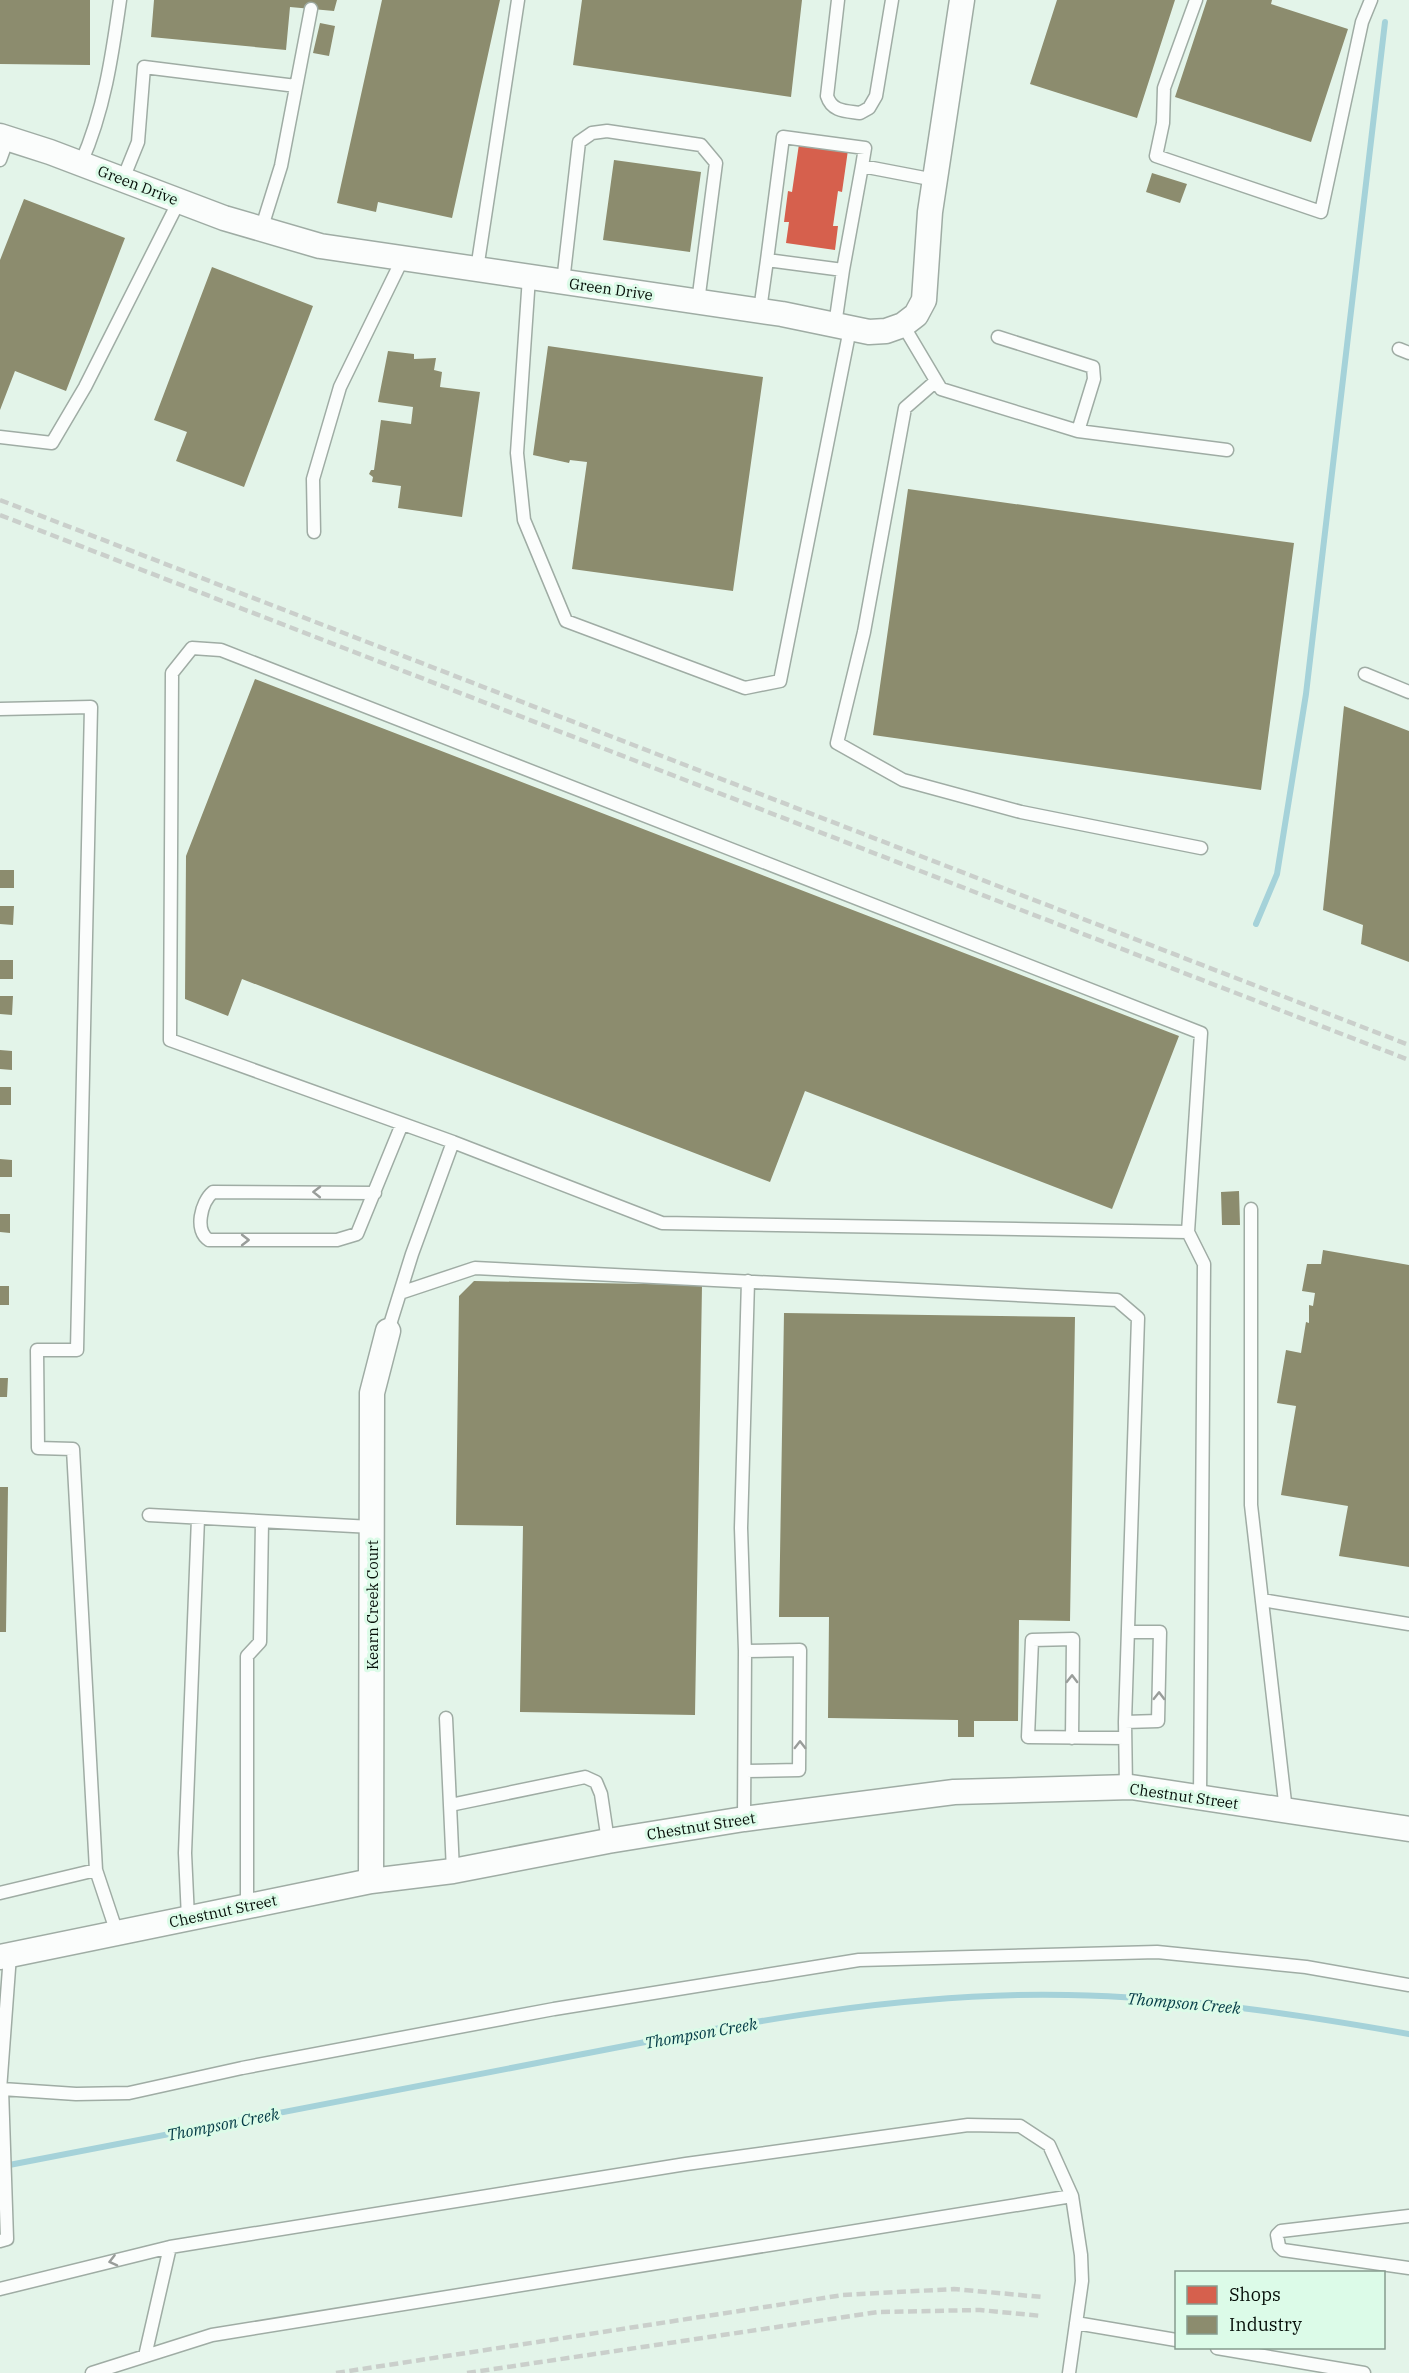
<svg xmlns="http://www.w3.org/2000/svg" width="1409" height="2373" font-family="'IBM Plex Serif',serif">
<style>
.shops{fill:#d6604d}
.industry{fill:#8c8c6e}
.lines{fill:none;stroke-linecap:round;stroke-linejoin:round}
.stream{stroke:#a5d2d9;stroke-width:6}
.lane-casing{stroke:#9faca4;stroke-width:15}
.street-casing{stroke:#9faca4;stroke-width:27}
.lane{stroke:#fbfdfc;stroke-width:12}
.street{stroke:#fbfdfc;stroke-width:24}
.rail{stroke:#cacfcb;stroke-width:4.5;stroke-dasharray:9 4.5;stroke-linecap:butt}
.oneway{stroke:#999d9a}
.labels{text-anchor:middle;dominant-baseline:central;stroke-width:6;stroke-linejoin:round;paint-order:stroke}
.street-label{font-size:15px;fill:#050e08;stroke:#dcfbe8}
.water-label{font-size:16px;font-style:italic;fill:#033b46;stroke:#dcfbe8}
</style>
<rect width="100%" height="100%" fill="#e3f4e9"/>
<path class="shops" d="M 799,144 L 848,150 L 842,192 L 838,191 L 833,226 L 838,226 L 835,250 L 786,243 L 789,222 L 784,222 L 788,191 L 792,192 Z"/>
<path class="industry" d="M 0,0 L 90,0 L 90,65 L 0,64 Z
M 154,0 L 337,0 L 334,11 L 290,7 L 286,50 L 151,37 Z
M 382,0 L 500,0 L 452,218 L 378,202 L 376,212 L 337,203 Z
M 582,0 L 802,0 L 791,97 L 573,65 Z
M 1057,0 L 1175,0 L 1137,118 L 1030,84 Z
M 1207,0 L 1272,0 L 1271,4 L 1348,29 L 1311,142 L 1175,97 Z
M 320,23 L 335,26 L 329,56 L 313,53 Z
M 614,160 L 701,172 L 690,252 L 603,240 Z
M 1152,173 L 1187,184 L 1180,203 L 1146,192 Z
M 24,199 L 125,238 L 66,391 L 15,371 L 0,410 L 0,260 Z
M 212,267 L 313,306 L 244,487 L 176,461 L 187,432 L 154,420 Z
M 548,346 L 763,377 L 733,591 L 572,569 L 587,462 L 570,460 L 569,463 L 533,455 Z
M 388,351 L 414,354 L 414,359 L 436,358 L 434,370 L 442,372 L 440,387 L 480,392 L 462,517 L 398,508 L 401,486 L 372,482 L 373,477 L 369,474 L 371,470 L 374,470 L 381,420 L 411,424 L 413,407 L 378,402 Z
M 908,489 L 1294,543 L 1261,790 L 873,735 Z
M 255,679 L 1179,1036 L 1112,1209 L 805,1091 L 770,1182 L 242,979 L 228,1016 L 185,999 L 186,856 Z
M 1344,706 L 1409,731 L 1409,962 L 1361,944 L 1363,925 L 1323,910 Z
M 0,870 L 14,870 L 14,888 L 0,888 Z
M 0,906 L 14,906 L 13,925 L 0,924 Z
M 0,960 L 13,960 L 13,979 L 0,979 Z
M 0,996 L 13,996 L 12,1015 L 0,1014 Z
M 0,1050 L 12,1051 L 12,1070 L 0,1069 Z
M 0,1087 L 11,1087 L 11,1105 L 0,1105 Z
M 0,1159 L 12,1160 L 12,1177 L 0,1177 Z
M 1239,1191 L 1240,1225 L 1222,1225 L 1221,1192 Z
M 0,1214 L 10,1214 L 10,1233 L 0,1232 Z
M 1323,1250 L 1409,1265 L 1409,1567 L 1339,1556 L 1348,1506 L 1281,1495 L 1296,1406 L 1277,1403 L 1286,1350 L 1301,1353 L 1306,1322 L 1309,1323 L 1309,1305 L 1313,1306 L 1315,1293 L 1302,1291 L 1307,1264 L 1321,1264 Z
M 474,1281 L 702,1285 L 695,1715 L 520,1712 L 523,1526 L 456,1525 L 459,1296 Z
M 0,1286 L 9,1286 L 9,1305 L 0,1305 Z
M 784,1313 L 1075,1317 L 1070,1621 L 1019,1620 L 1018,1721 L 974,1721 L 974,1737 L 958,1737 L 958,1720 L 828,1718 L 829,1617 L 779,1617 Z
M 0,1378 L 8,1378 L 7,1397 L 0,1397 Z
M 0,1487 L 8,1487 L 6,1632 L 0,1632 Z"/>
<g class="lines">
<path class="stream" d="M 1256,924 L 1277,874 L 1306,694 L 1385,22
M 4,2166 C 181,2131 359,2097 537,2063 C 712,2029 890,1991 1068,1995 C 1183,1997 1296,2014 1409,2034"/>
<g class="lane-casing">
<path id="lane" d="M 838,0 L 827,96 C 832,112 846,111 860,113 L 869,108 L 876,96 L 892,0
M 1196,0 L 1164,88 L 1163,123 L 1156,156 L 1321,212 L 1362,22 L 1371,0
M 0,160 L 8,138
M 81,163 C 104,111 112,57 120,0
M 862,166 L 865,148 L 783,137 L 767,260 L 843,270 L 862,166 L 935,180
M 123,179 L 138,142 L 144,67 L 296,86
M 261,230 L 281,166 L 311,9
M 477,269 L 518,0
M 529,277 L 517,453 L 524,520 L 566,621 L 745,688 L 780,681 L 850,329
M 563,282 L 579,142 L 592,133 L 607,131 L 701,145 L 716,163 L 698,302
M 760,310 L 767,260
M 835,325 L 843,270
M 903,325 L 941,389 L 1078,431 L 1227,450
M 998,337 L 1093,367 L 1094,379 L 1078,431
M 1399,349 L 1409,353
M 936,381 L 905,408 L 864,632 L 837,743 L 903,780 L 1021,812 L 1201,848
M 0,437 L 52,443 L 85,387 L 179,201
M 314,532 L 313,479 L 340,387 L 403,258
M 1365,674 L 1409,692
M 0,709 L 91,707 L 77,1350 L 37,1350 L 38,1448 L 73,1449 L 96,1870
M 453,1142 L 170,1040 L 172,673 L 192,648 L 221,650 L 1201,1033 L 1188,1232
M 375,1193 L 213,1192 C 201,1202 194,1231 209,1240 L 337,1240 L 357,1234 L 402,1124
M 1251,1209 L 1251,1505 L 1286,1811
M 400,1293 L 475,1268 L 1117,1300 L 1138,1318 L 1125,1722 L 1126,1788
M 388,1331 L 412,1254 L 453,1142 L 662,1223 L 1188,1232 L 1204,1264 L 1200,1797
M 149,1515 L 372,1527
M 1262,1600 L 1409,1624
M 745,1651 L 800,1650 L 799,1770 L 745,1771
M 446,1718 L 450,1805
M 1125,1722 L 1158,1721 L 1160,1632 L 1128,1632
M 1072,1738 L 1073,1639 L 1032,1640 L 1028,1737 L 1125,1738
M 744,1819 L 745,1651 L 741,1528 L 748,1281
M 453,1871 L 450,1805 L 585,1777 L 596,1782 L 601,1794 L 608,1841
M 0,1893 L 96,1870 L 117,1933
M 247,1906 L 247,1656 L 260,1642 L 262,1522
M 188,1918 L 185,1853 L 198,1518
M 0,2090 L 10,1955
M 1409,2216 L 1281,2231 L 1277,2235 L 1279,2246 L 1283,2250 L 1409,2268
M 0,2241 L 7,2239 L 2,2089 L 76,2094 L 129,2093 L 242,2068 L 554,2009 L 859,1960 L 1157,1952 L 1306,1967 L 1409,1985
M 0,2289 L 170,2247 L 686,2164 L 968,2125 L 1020,2126 L 1049,2145 L 1072,2196
M 1076,2323 L 1176,2340
M 1217,2348 L 1364,2373
M 145,2356 L 170,2247
M 92,2373 L 212,2335 L 1072,2196 L 1081,2255 L 1082,2281 L 1069,2373"/>
</g>
<g class="street-casing">
<path id="street" d="M 0,136 L 50,152 L 224,218 L 320,246 L 782,314 L 869,332 L 886,331 L 903,325 L 916,315 L 924,300 L 930,212 L 962,0
M 371,1881 L 372,1393 L 388,1331
M 0,1957 L 371,1881 L 453,1871 L 608,1841 L 744,1819 L 954,1792 L 1131,1787 L 1409,1829"/>
</g>
<use href="#lane" class="lane"/>
<use href="#street" class="street"/>
<path class="rail" d="M 0,500 L 1409,1045
M 0,515 L 1409,1060
M 336,2373 L 843,2295 L 954,2289 L 1042,2297
M 467,2373 L 878,2312 L 980,2310 L 1042,2316"/>
</g>
<defs><path id="oneway-chevron" d="M-2-3.5L2.5 0L-2 3.5" fill="none" stroke-width="1.6" stroke-linecap="round" stroke-linejoin="round" transform="scale(1.5)"/></defs>
<g class="oneway">
<use href="#oneway-chevron" transform="translate(317 1192) rotate(-179)"/>
<use href="#oneway-chevron" transform="translate(245 1240)"/>
<use href="#oneway-chevron" transform="translate(1072 1679) rotate(-89)"/>
<use href="#oneway-chevron" transform="translate(1159 1696) rotate(-89)"/>
<use href="#oneway-chevron" transform="translate(800 1745) rotate(-90)"/>
<use href="#oneway-chevron" transform="translate(113 2261) rotate(166)"/>
</g>
<g class="labels">
<g class="street-label">
<text transform="translate(138 185) rotate(21)">Green Drive</text>
<text transform="translate(611 289) rotate(8)">Green Drive</text>
<text transform="translate(372 1605) rotate(-90)">Kearn Creek Court</text>
<text transform="translate(1184 1796) rotate(8)">Chestnut Street</text>
<text transform="translate(701 1826) rotate(-9)">Chestnut Street</text>
<text transform="translate(223 1911) rotate(-12)">Chestnut Street</text>
</g>
<g class="water-label">
<text transform="translate(1184 2003) rotate(5)">Thompson Creek</text>
<text transform="translate(701 2033) rotate(-10)">Thompson Creek</text>
<text transform="translate(223 2124) rotate(-11)">Thompson Creek</text>
</g>
</g>
<rect x="1175" y="2271" width="210" height="78" fill="#dcfbe8" stroke="#869c8e" stroke-width="1.5"/>
<rect x="1187" y="2286" width="30" height="18" fill="#d6604d" stroke="#869c8e" stroke-width="1.5"/>
<text x="1229" y="2301" font-size="18" fill="#050e08">Shops</text>
<rect x="1187" y="2316" width="30" height="18" fill="#8c8c6e" stroke="#869c8e" stroke-width="1.5"/>
<text x="1229" y="2331" font-size="18" fill="#050e08">Industry</text>
</svg>
